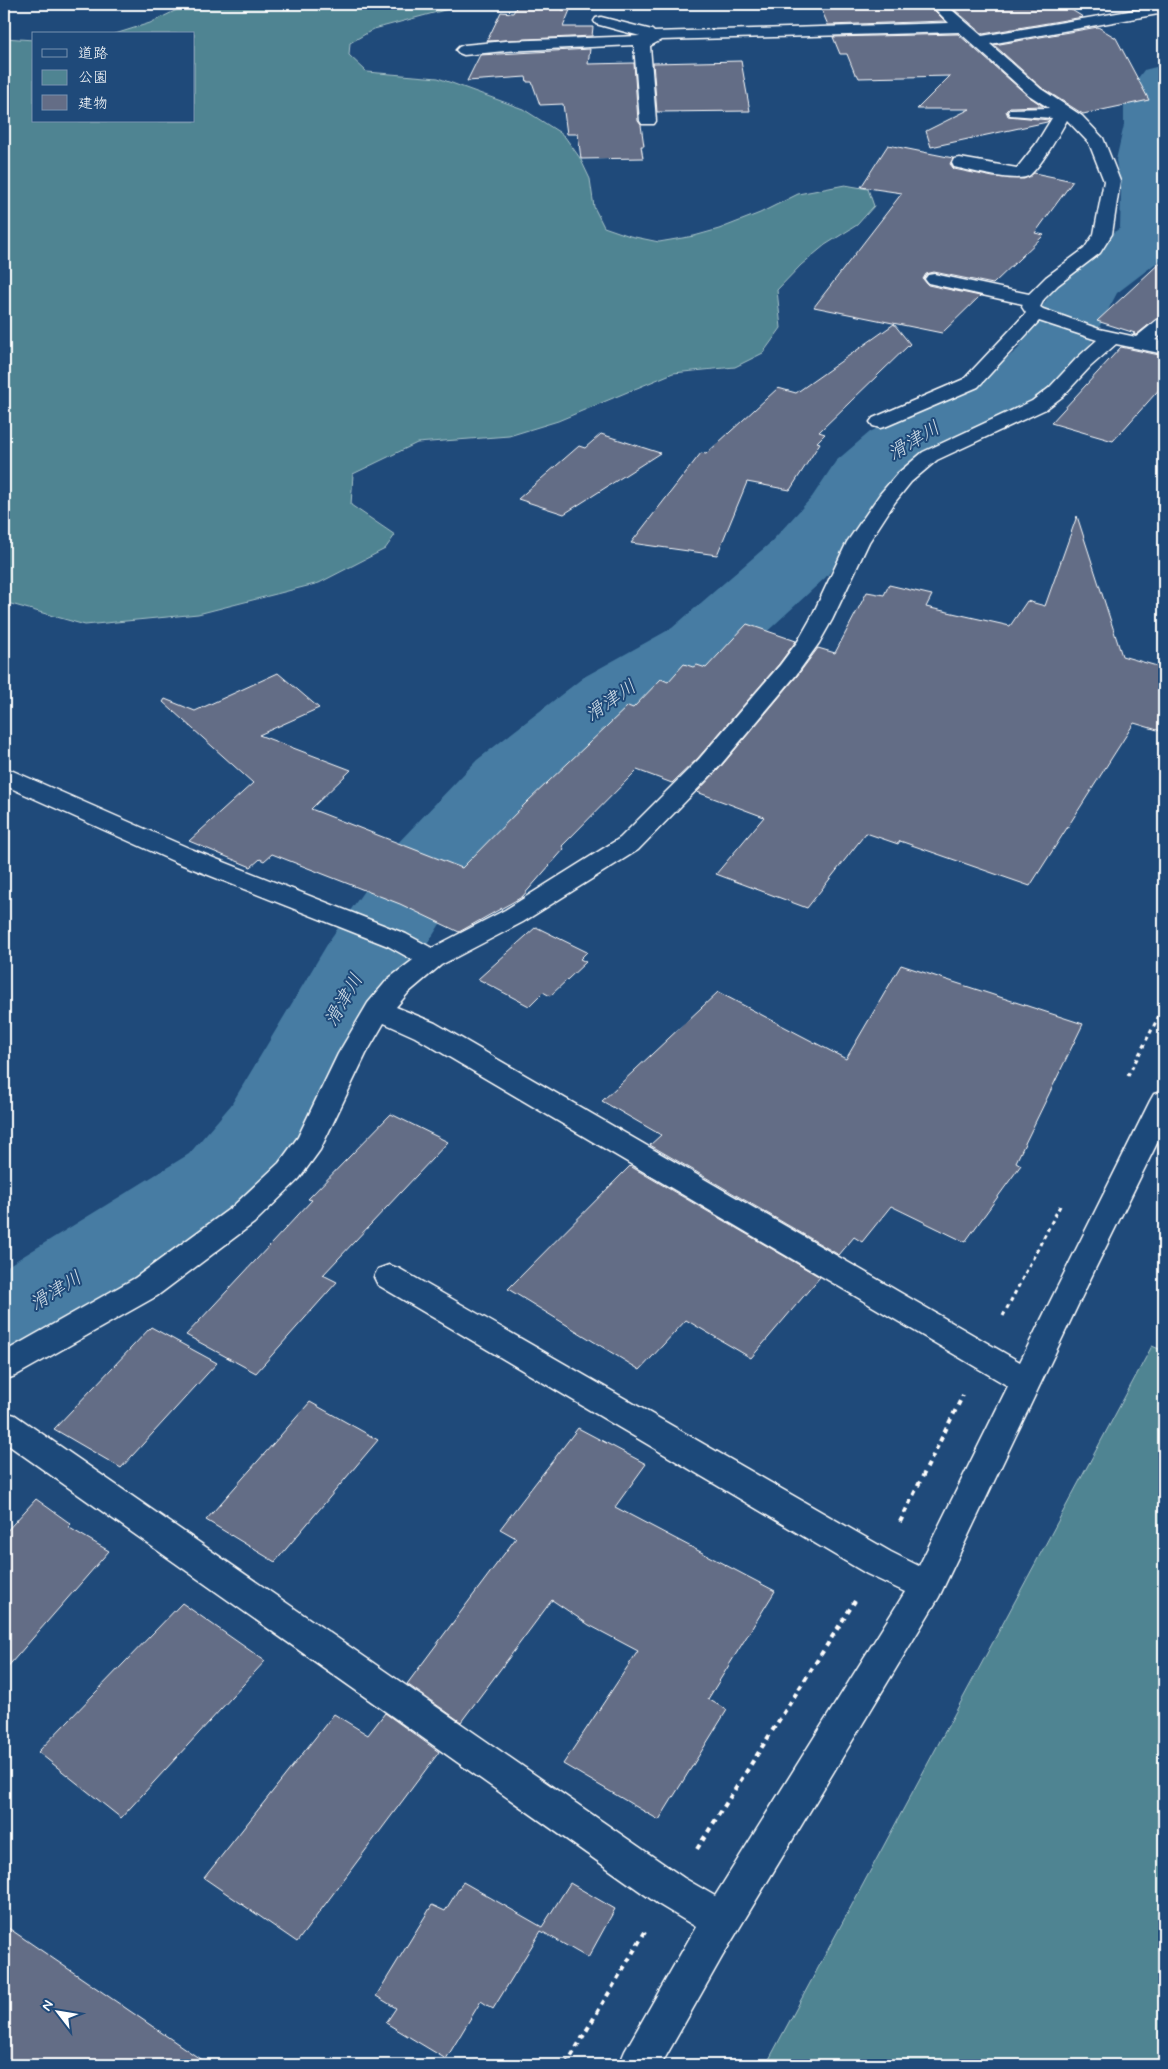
<svg xmlns="http://www.w3.org/2000/svg" width="1168" height="2069" font-family="Mynerve,'Klee One',sans-serif">
<style>
.green{fill:#4f8492;stroke:#a7c2c8}
.lines{fill:none;stroke-linecap:round;stroke-linejoin:round}
.river{fill:#467ca3;fill-rule:evenodd}
.building{fill:#646d86;stroke:#fff}
.minor-casing{stroke:#fff;stroke-width:3}
.path-far1{stroke:#fff;stroke-width:3;stroke-dasharray:4 4;stroke-linecap:butt}
.path{stroke:#fff;stroke-width:4;stroke-dasharray:5 5;stroke-linecap:butt}
.minor{fill:#1f4a7a;fill-rule:evenodd}
.labels{text-anchor:middle;dominant-baseline:central;stroke-width:4;stroke-linejoin:round;paint-order:stroke}
.water-label{font-size:19px;font-style:italic;fill:#d1dee8;stroke:#1f4a7a}
</style>
<rect width="100%" height="100%" fill="#1f4a7a"/>
<filter id="ink" filterUnits="userSpaceOnUse"><feTurbulence type="fractalNoise" baseFrequency=".02" numOctaves="2"/><feDisplacementMap in="SourceGraphic" scale="10" xChannelSelector="R" yChannelSelector="G"/><feConvolveMatrix kernelMatrix="1 2 1 2 8 2 1 2 1" color-interpolation-filters="sRGB"/></filter>
<g filter="url(#ink)">
<path class="green" d="M 189,4 L 467,4 L 374,29 L 350,43 L 349,55 L 367,72 L 438,78 L 523,109 L 559,132 L 565,137 L 580,158 L 590,179 L 594,207 L 604,227 L 630,236 L 659,242 L 694,236 L 719,229 L 760,213 L 798,194 L 845,185 L 868,189 L 874,206 L 857,225 L 825,245 L 801,265 L 777,290 L 781,328 L 763,353 L 735,367 L 673,373 L 558,421 L 509,436 L 417,443 L 353,474 L 351,505 L 395,535 L 385,549 L 319,583 L 198,614 L 85,625 L 4,602 L 4,38 L 34,40 L 34,121 L 194,121 L 194,34 L 115,34 L 150,23 Z
M 1152,1346 L 1164,1351 L 1164,2065 L 766,2065 Z"/>
<g class="lines">
<path class="river" d="M 1164,65 L 1164,257 L 1117,293 L 1081,362 L 1071,377 L 1050,394 L 922,464 L 893,490 L 869,527 L 825,578 L 732,664 L 644,713 L 541,800 L 462,889 L 411,970 L 305,1161 L 265,1212 L 170,1276 L 44,1357 L 4,1371 L 4,1268 L 189,1154 L 231,1105 L 331,938 L 396,845 L 477,760 L 584,677 L 672,628 L 769,544 L 812,497 L 836,461 L 870,432 L 1000,364 L 1018,349 L 1064,269 L 1120,228 L 1121,193 L 1116,160 L 1124,125 L 1124,97 L 1144,70 Z"/>
</g>
<path class="building" d="M 518,4 L 565,4 L 562,10 L 570,10 L 563,27 L 593,27 L 592,36 L 487,41 L 501,12 L 513,13 Z
M 819,4 L 928,4 L 945,21 L 828,25 Z
M 948,4 L 1062,4 L 1083,17 L 983,34 Z
M 1098,27 L 1116,38 L 1149,100 L 1083,114 L 1042,88 L 994,45 Z
M 958,34 L 1028,96 L 1043,106 L 1010,107 L 1006,111 L 1008,116 L 1049,120 L 1047,122 L 931,147 L 926,131 L 970,109 L 917,109 L 950,76 L 859,78 L 857,74 L 855,74 L 847,54 L 840,54 L 833,37 Z
M 590,49 L 588,64 L 634,63 L 638,121 L 641,125 L 644,146 L 641,146 L 643,158 L 581,159 L 578,134 L 567,134 L 563,104 L 540,105 L 532,82 L 527,82 L 526,77 L 467,81 L 480,55 Z
M 741,61 L 750,111 L 657,112 L 653,63 Z
M 888,145 L 953,158 L 950,164 L 954,169 L 993,177 L 1024,179 L 1034,173 L 1073,181 L 1035,233 L 1044,235 L 993,284 L 934,272 L 926,274 L 923,279 L 928,285 L 980,296 L 942,333 L 814,307 L 902,193 L 861,187 Z
M 1164,259 L 1164,316 L 1156,319 L 1136,335 L 1133,334 L 1135,333 L 1097,321 Z
M 894,324 L 910,344 L 819,432 L 825,434 L 817,442 L 820,443 L 790,490 L 747,482 L 717,555 L 631,543 L 701,453 L 706,454 L 778,388 L 796,393 Z
M 1121,347 L 1164,356 L 1164,384 L 1113,441 L 1051,423 Z
M 601,434 L 660,453 L 564,514 L 518,499 L 579,446 L 585,448 Z
M 1077,516 L 1122,656 L 1164,668 L 1164,732 L 1134,723 L 1030,886 L 900,841 L 898,844 L 866,833 L 807,908 L 716,874 L 764,817 L 697,792 L 718,770 L 797,676 L 818,648 L 835,653 L 867,592 L 884,595 L 889,585 L 932,595 L 926,607 L 1010,626 L 1027,601 L 1045,606 Z
M 747,624 L 796,641 L 779,664 L 698,758 L 672,783 L 637,770 L 562,846 L 564,849 L 522,897 L 459,932 L 400,904 L 272,854 L 264,861 L 260,859 L 251,867 L 189,841 L 253,783 L 163,702 L 165,699 L 195,711 L 278,673 L 319,708 L 259,735 L 351,770 L 311,809 L 462,868 L 528,801 L 628,706 L 633,708 L 661,679 L 668,682 L 684,664 L 693,667 L 697,665 L 706,668 Z
M 536,927 L 587,952 L 580,959 L 586,962 L 550,996 L 543,992 L 529,1006 L 478,979 Z
M 901,965 L 1083,1024 L 1016,1162 L 1021,1165 L 965,1242 L 891,1206 L 862,1242 L 854,1237 L 839,1255 L 650,1145 L 661,1135 L 602,1101 L 718,992 L 846,1059 Z
M 391,1114 L 448,1142 L 323,1275 L 337,1282 L 256,1373 L 186,1335 L 312,1200 L 308,1199 Z
M 630,1166 L 820,1277 L 751,1358 L 686,1320 L 640,1370 L 508,1289 Z
M 151,1327 L 217,1363 L 121,1468 L 54,1429 Z
M 310,1402 L 378,1440 L 275,1562 L 206,1520 Z
M 578,1428 L 646,1464 L 615,1507 L 775,1591 L 708,1699 L 727,1710 L 659,1820 L 563,1764 L 638,1651 L 589,1625 L 552,1600 L 461,1722 L 407,1684 L 516,1538 L 500,1529 Z
M 36,1499 L 71,1524 L 68,1527 L 109,1551 L 4,1671 L 4,1534 Z
M 182,1603 L 265,1661 L 121,1818 L 38,1752 Z
M 385,1713 L 439,1752 L 297,1942 L 204,1878 L 334,1714 L 368,1735 Z
M 463,1882 L 542,1927 L 570,1883 L 615,1909 L 588,1958 L 541,1931 L 493,2009 L 481,2001 L 446,2059 L 386,2023 L 396,2008 L 376,1996 L 432,1905 L 445,1911 Z
M 4,1925 L 209,2065 L 4,2065 Z"/>
<g class="lines">
<g class="minor-casing">
<path id="minor" d="M 930,4 L 945,4 L 982,36 L 1164,5 L 1164,13 L 990,44 L 1041,89 L 1082,116 L 1103,138 L 1120,181 L 1112,234 L 1100,253 L 1058,285 L 1044,299 L 1040,307 L 1043,309 L 1099,329 L 1136,337 L 1157,320 L 1164,318 L 1164,333 L 1155,340 L 1164,342 L 1164,354 L 1116,344 L 1090,367 L 1063,396 L 1046,409 L 937,460 L 911,482 L 895,502 L 869,542 L 832,620 L 819,643 L 796,675 L 717,769 L 638,850 L 523,922 L 441,965 L 408,993 L 396,1007 L 435,1023 L 1020,1362 L 1150,1101 L 1154,1094 L 1164,1091 L 1164,1129 L 1096,1267 L 939,1597 L 722,1957 L 661,2065 L 619,2065 L 625,2051 L 696,1927 L 658,1904 L 4,1442 L 4,1412 L 15,1415 L 684,1878 L 715,1896 L 905,1592 L 867,1574 L 378,1285 L 374,1277 L 378,1269 L 389,1265 L 400,1269 L 891,1552 L 919,1566 L 1008,1386 L 415,1037 L 384,1023 L 366,1054 L 320,1150 L 299,1179 L 254,1223 L 157,1296 L 15,1376 L 4,1380 L 4,1352 L 135,1278 L 232,1207 L 279,1163 L 298,1137 L 338,1054 L 368,1003 L 388,979 L 413,960 L 388,946 L 173,861 L 4,785 L 4,768 L 13,771 L 191,849 L 406,934 L 432,948 L 505,910 L 620,838 L 699,759 L 780,665 L 798,641 L 810,620 L 847,542 L 880,494 L 897,474 L 923,452 L 1032,401 L 1049,388 L 1076,359 L 1097,340 L 1039,321 L 978,387 L 887,426 L 880,428 L 873,426 L 870,422 L 873,418 L 964,379 L 1026,313 L 1022,307 L 1023,304 L 928,283 L 925,279 L 928,275 L 934,274 L 1029,294 L 1046,277 L 1084,249 L 1094,234 L 1104,181 L 1089,143 L 1067,120 C 1057,137 1044,162 1030,175 C 1019,184 969,170 954,167 L 952,163 L 954,159 L 960,158 L 1017,168 L 1036,144 L 1052,118 L 1010,115 L 1008,112 L 1010,109 L 1049,108 L 1029,95 L 959,32 L 661,40 L 650,46 L 656,121 L 654,124 L 642,124 L 640,121 L 634,45 L 505,51 L 464,55 L 459,53 L 456,50 L 459,47 L 464,45 L 505,41 L 640,36 L 596,24 L 594,21 L 596,18 L 601,17 L 652,30 L 654,32 L 949,23 Z"/>
</g>
<path class="path-far1" d="M 1128,1076 L 1164,1006
M 1003,1316 L 1061,1204"/>
<path class="path" d="M 900,1522 L 963,1395
M 697,1849 L 855,1601
M 566,2065 L 645,1932"/>
<use href="#minor" class="minor"/>
</g>
</g>
<g class="labels">
<g class="water-label">
<text transform="translate(914 441) rotate(-31)">滑津川</text>
<text transform="translate(611 701) rotate(-35)">滑津川</text>
<text transform="translate(344 1000) rotate(-60)">滑津川</text>
<text transform="translate(56 1291) rotate(-32)">滑津川</text>
</g>
</g>
<rect width="1168" height="2069" fill="none" stroke="#1f4a7a" stroke-width="20"/>
<rect x="10" y="10" width="1148" height="2049" fill="none" stroke="#fff" stroke-width="2" filter="url(#ink)"/>
<rect x="32" y="32" width="162" height="90" fill="#1f4a7a" stroke="#7992af"/>
<rect x="42" y="49" width="25" height="8" fill="#1f4a7a" stroke="#7992af"/>
<text x="78" y="58" font-size="15" fill="#ffffff">道路</text>
<rect x="42" y="70" width="25" height="15" fill="#4f8492" stroke="#7992af"/>
<text x="78" y="82" font-size="15" fill="#ffffff">公園</text>
<rect x="42" y="95" width="25" height="15" fill="#646d86" stroke="#7992af"/>
<text x="78" y="108" font-size="15" fill="#ffffff">建物</text>
<g transform="translate(58 2012) rotate(301)" stroke="#1f4a7a" stroke-width="4" paint-order="stroke">
<path d="M0-4L9 19L0 12L-9 19Z" fill="#ffffff"/>
<text y="-8" font-size="14" font-weight="bold" text-anchor="middle" fill="#ffffff">N</text>
</g>
</svg>
